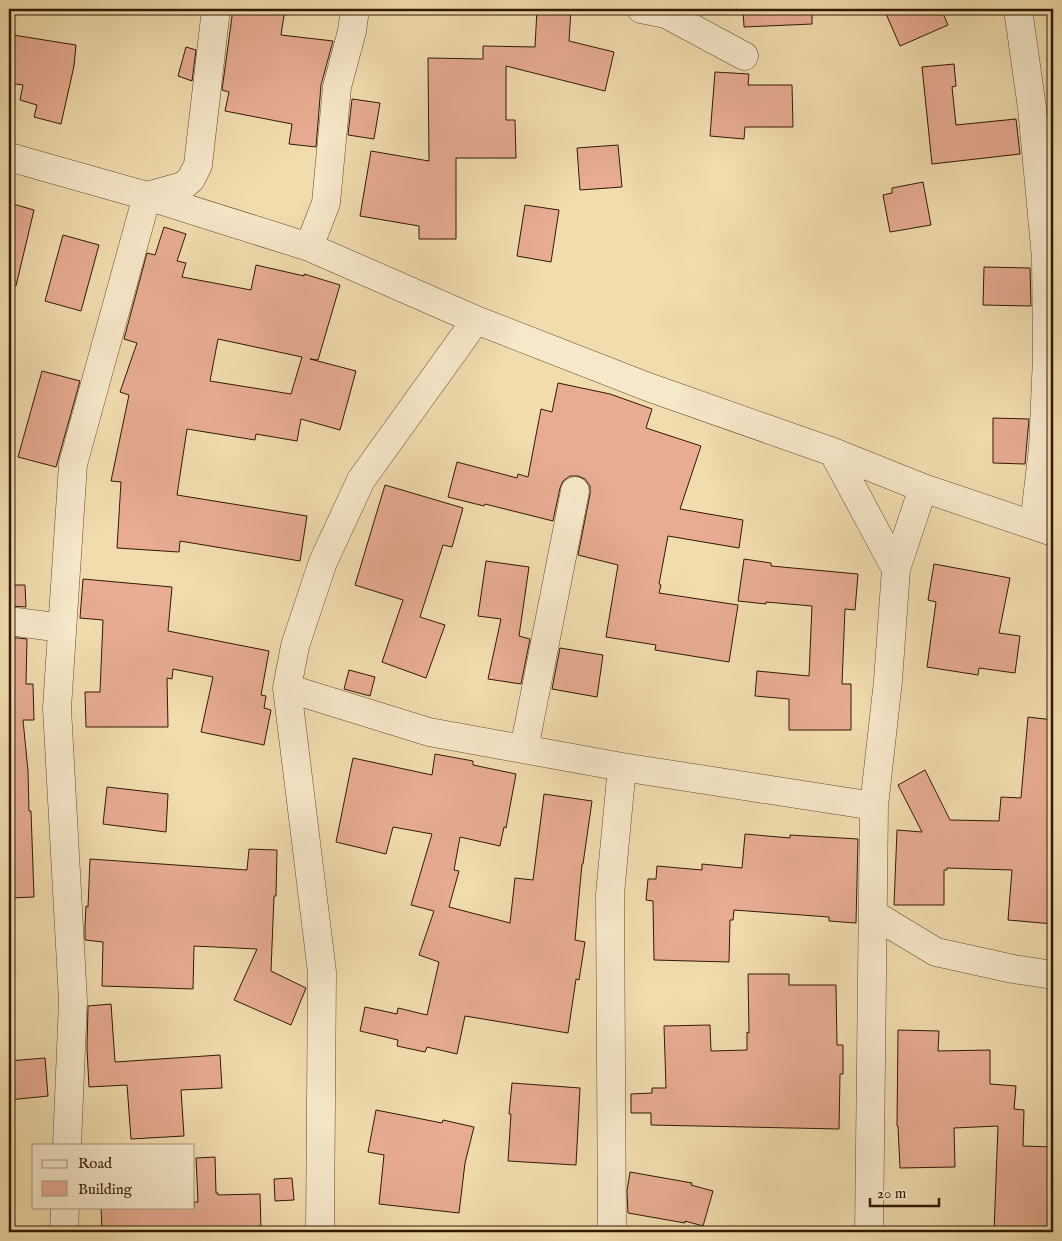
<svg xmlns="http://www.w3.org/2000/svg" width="1062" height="1241" font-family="'IM FELL English',serif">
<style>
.building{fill:#e7ac92;stroke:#311903;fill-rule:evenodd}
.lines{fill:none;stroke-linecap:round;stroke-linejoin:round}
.minor-casing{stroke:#614a2e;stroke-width:29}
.minor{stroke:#f6e8ca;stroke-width:28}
</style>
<rect width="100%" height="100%" fill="#f1dcae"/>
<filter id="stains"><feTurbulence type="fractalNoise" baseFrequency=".004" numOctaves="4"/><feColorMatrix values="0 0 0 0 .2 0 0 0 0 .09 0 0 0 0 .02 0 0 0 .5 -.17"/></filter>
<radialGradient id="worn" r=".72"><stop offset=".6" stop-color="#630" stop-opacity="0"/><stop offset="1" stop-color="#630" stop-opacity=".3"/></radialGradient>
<path class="building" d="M 233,9 L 285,9 L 281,35 L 333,41 L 321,85 L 316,147 L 289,144 L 292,124 L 225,111 L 229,92 L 222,90 Z
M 537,9 L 571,9 L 569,41 L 614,52 L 605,91 L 506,66 L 506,120 L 515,120 L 516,158 L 456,158 L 456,239 L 419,239 L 419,226 L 360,216 L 371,151 L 429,161 L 428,58 L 483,59 L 483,46 L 535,47 Z
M 743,9 L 812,9 L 812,24 L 744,27 Z
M 884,9 L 941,9 L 948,25 L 900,46 Z
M 13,35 L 76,45 L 74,66 L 61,124 L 34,117 L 37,105 L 20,100 L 23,85 L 9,83 L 9,62 Z
M 186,47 L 196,50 L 192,81 L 178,76 Z
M 954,64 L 956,86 L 952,87 L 956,125 L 1016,119 L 1020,154 L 932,164 L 922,67 Z
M 715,72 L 749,74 L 748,85 L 792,85 L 793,127 L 745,127 L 744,139 L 710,136 Z
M 352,99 L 380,103 L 374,139 L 348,135 Z
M 618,145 L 622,187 L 580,190 L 577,148 Z
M 923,182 L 931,225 L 890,232 L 883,195 L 892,193 L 892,188 Z
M 13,204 L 34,210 L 16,286 L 9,286 L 9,220 Z
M 525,205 L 559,210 L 551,262 L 517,256 Z
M 164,227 L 186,234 L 177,261 L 186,263 L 182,277 L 251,290 L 256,265 L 304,276 L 304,274 L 340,285 L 318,360 L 310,359 L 356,371 L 340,430 L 301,419 L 297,441 L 256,434 L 255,440 L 187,429 L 177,495 L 307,516 L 300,561 L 180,541 L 179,552 L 117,548 L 121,482 L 111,481 L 129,395 L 120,392 L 137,343 L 124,339 L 147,253 L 155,255 ZM 218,339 L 302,357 L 291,394 L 210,381 Z
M 63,235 L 99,245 L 81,311 L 45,301 Z
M 984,267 L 1030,268 L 1031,306 L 983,305 Z
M 42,371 L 80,381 L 56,467 L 18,457 Z
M 558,383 L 610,394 L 652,409 L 646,428 L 701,446 L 680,509 L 743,520 L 739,548 L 668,536 L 659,584 L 661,585 L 659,593 L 738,605 L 729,662 L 655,650 L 656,645 L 606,637 L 618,565 L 578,555 L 590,494 L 590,486 L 585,479 L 578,476 L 570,476 L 563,481 L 560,488 L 553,521 L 485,504 L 484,506 L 448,497 L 457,462 L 517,478 L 518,474 L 528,477 L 541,409 L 552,412 Z
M 993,418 L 1029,419 L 1025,464 L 993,463 Z
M 385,485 L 463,508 L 452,547 L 443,545 L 420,617 L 445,625 L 426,678 L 382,662 L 403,600 L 355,585 Z
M 744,559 L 771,563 L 771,566 L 858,574 L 855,610 L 845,609 L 842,684 L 851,684 L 851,730 L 789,730 L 789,699 L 755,696 L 757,671 L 809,676 L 812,606 L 766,602 L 766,604 L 738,601 Z
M 486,561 L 529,567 L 519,636 L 530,639 L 521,684 L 488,679 L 501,619 L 478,616 Z
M 934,564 L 1010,578 L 999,633 L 1020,636 L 1015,673 L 979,668 L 978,675 L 927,667 L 936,602 L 928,600 Z
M 83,579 L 172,587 L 168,631 L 269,651 L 261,695 L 266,696 L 264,708 L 271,710 L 264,745 L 201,732 L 213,677 L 173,669 L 172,679 L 167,678 L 168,727 L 86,727 L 85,692 L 100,692 L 103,620 L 80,618 Z
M 9,585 L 25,585 L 26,607 L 9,606 Z
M 9,637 L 27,639 L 26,684 L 33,684 L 34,720 L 23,720 L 28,771 L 29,811 L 31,811 L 34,897 L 9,898 Z
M 560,648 L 603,655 L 597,697 L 552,689 Z
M 349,670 L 375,677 L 370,696 L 344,689 Z
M 1028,717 L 1053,720 L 1053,924 L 1008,920 L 1012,870 L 947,868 L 947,870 L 944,870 L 944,905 L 894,905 L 897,830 L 922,832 L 898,785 L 925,770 L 950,820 L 999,821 L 1001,797 L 1021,798 Z
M 435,754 L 473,761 L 473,765 L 516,774 L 506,828 L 504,827 L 500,846 L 460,837 L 454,870 L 459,871 L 449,907 L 510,923 L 515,878 L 533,880 L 544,794 L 592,801 L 583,864 L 582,864 L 575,940 L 585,942 L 579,980 L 576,979 L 568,1033 L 465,1016 L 457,1054 L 427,1047 L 425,1052 L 397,1046 L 398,1040 L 360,1031 L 365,1007 L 397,1014 L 398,1008 L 427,1015 L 439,962 L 419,955 L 434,911 L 411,905 L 432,834 L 393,827 L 386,854 L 336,842 L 353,758 L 432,775 Z
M 107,787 L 168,794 L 166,832 L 103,824 Z
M 745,834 L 790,838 L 790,835 L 858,839 L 856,923 L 829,921 L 829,917 L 734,910 L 733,920 L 730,920 L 729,962 L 654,960 L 653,901 L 646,900 L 648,879 L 656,879 L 657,866 L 702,870 L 702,864 L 742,868 Z
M 249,849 L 277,850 L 276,896 L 274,896 L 271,971 L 306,988 L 291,1025 L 234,1000 L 257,949 L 194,946 L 193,989 L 102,986 L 103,942 L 85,940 L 85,926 L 86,906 L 88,907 L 90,859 L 247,870 Z
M 748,974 L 789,974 L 789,985 L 836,985 L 837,1045 L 843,1045 L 843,1074 L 840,1074 L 839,1129 L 651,1125 L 651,1113 L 631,1113 L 631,1094 L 652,1093 L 652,1088 L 666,1088 L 664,1026 L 710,1025 L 711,1051 L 747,1050 L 747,1032 L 749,1033 Z
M 111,1004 L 115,1062 L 220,1055 L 222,1088 L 181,1090 L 184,1136 L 131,1139 L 127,1085 L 89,1087 L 87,1049 L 88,1006 Z
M 898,1030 L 939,1031 L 938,1051 L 990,1050 L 990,1084 L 1016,1086 L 1014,1109 L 1024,1110 L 1023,1146 L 1053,1147 L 1053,1232 L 994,1232 L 998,1126 L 954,1128 L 955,1167 L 900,1168 L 898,1126 L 897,1126 Z
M 45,1058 L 48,1096 L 9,1100 L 9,1061 Z
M 512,1083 L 580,1088 L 576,1165 L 508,1161 L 511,1114 L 509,1114 Z
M 376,1110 L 442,1123 L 443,1120 L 474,1127 L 465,1163 L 459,1213 L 379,1204 L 384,1155 L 368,1152 Z
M 215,1157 L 216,1193 L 218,1193 L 218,1195 L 260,1194 L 261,1231 L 102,1232 L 101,1207 L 194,1207 L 194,1202 L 198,1202 L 196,1158 Z
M 630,1172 L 692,1183 L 691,1185 L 713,1191 L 703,1226 L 685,1221 L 685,1223 L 628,1213 L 627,1191 Z
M 292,1178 L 294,1200 L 275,1201 L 274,1179 Z"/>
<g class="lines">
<g class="minor-casing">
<path id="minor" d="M 641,9 L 666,14 L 744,56
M 1018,9 L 1032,108 L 1046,258 L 1047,357 L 1043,448 L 1034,525
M 9,157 L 147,196 L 309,247 L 476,320 L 648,387 L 833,452 L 923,488 L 1053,532
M 309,247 L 326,203 L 337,87 L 352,31 L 355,9
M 833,452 L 896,569
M 9,621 L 62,628
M 287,688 L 429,732 L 622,767 L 874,806
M 524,749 L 575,491
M 873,914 L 936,952 L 1013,969 L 1053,975
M 67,1145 L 73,1001 L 57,708 L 73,464 L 147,196 L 183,186 L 191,179 L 198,165 L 216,9
M 64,1232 L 65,1207
M 320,1232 L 322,972 L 287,688 L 295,646 L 323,562 L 361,480 L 476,320
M 612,1232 L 610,894 L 622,767
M 869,1232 L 874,806 L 888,681 L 896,569 L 923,488"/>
</g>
<use href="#minor" class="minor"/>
</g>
<rect width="1062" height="1241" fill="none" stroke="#f1dcae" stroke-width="30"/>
<rect x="10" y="10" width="1042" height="1221" fill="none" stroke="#311903" stroke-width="2.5"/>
<rect x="15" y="15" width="1032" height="1211" fill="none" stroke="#311903"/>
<rect x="32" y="1144" width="162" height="65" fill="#f6e8ca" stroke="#a7957a"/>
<rect x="42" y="1160" width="25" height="8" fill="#f6e8ca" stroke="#a7957a"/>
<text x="78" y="1168" font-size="15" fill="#311903">Road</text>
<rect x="42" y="1181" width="25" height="15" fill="#e7ac92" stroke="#a7957a"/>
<text x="78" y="1194" font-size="15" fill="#311903">Building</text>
<path d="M870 1198v8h69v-8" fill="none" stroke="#311903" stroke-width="2.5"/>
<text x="877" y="1198" font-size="15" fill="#311903" stroke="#f6e8ca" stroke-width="4" paint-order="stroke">20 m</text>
<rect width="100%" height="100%" filter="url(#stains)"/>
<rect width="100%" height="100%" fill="url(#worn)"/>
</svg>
